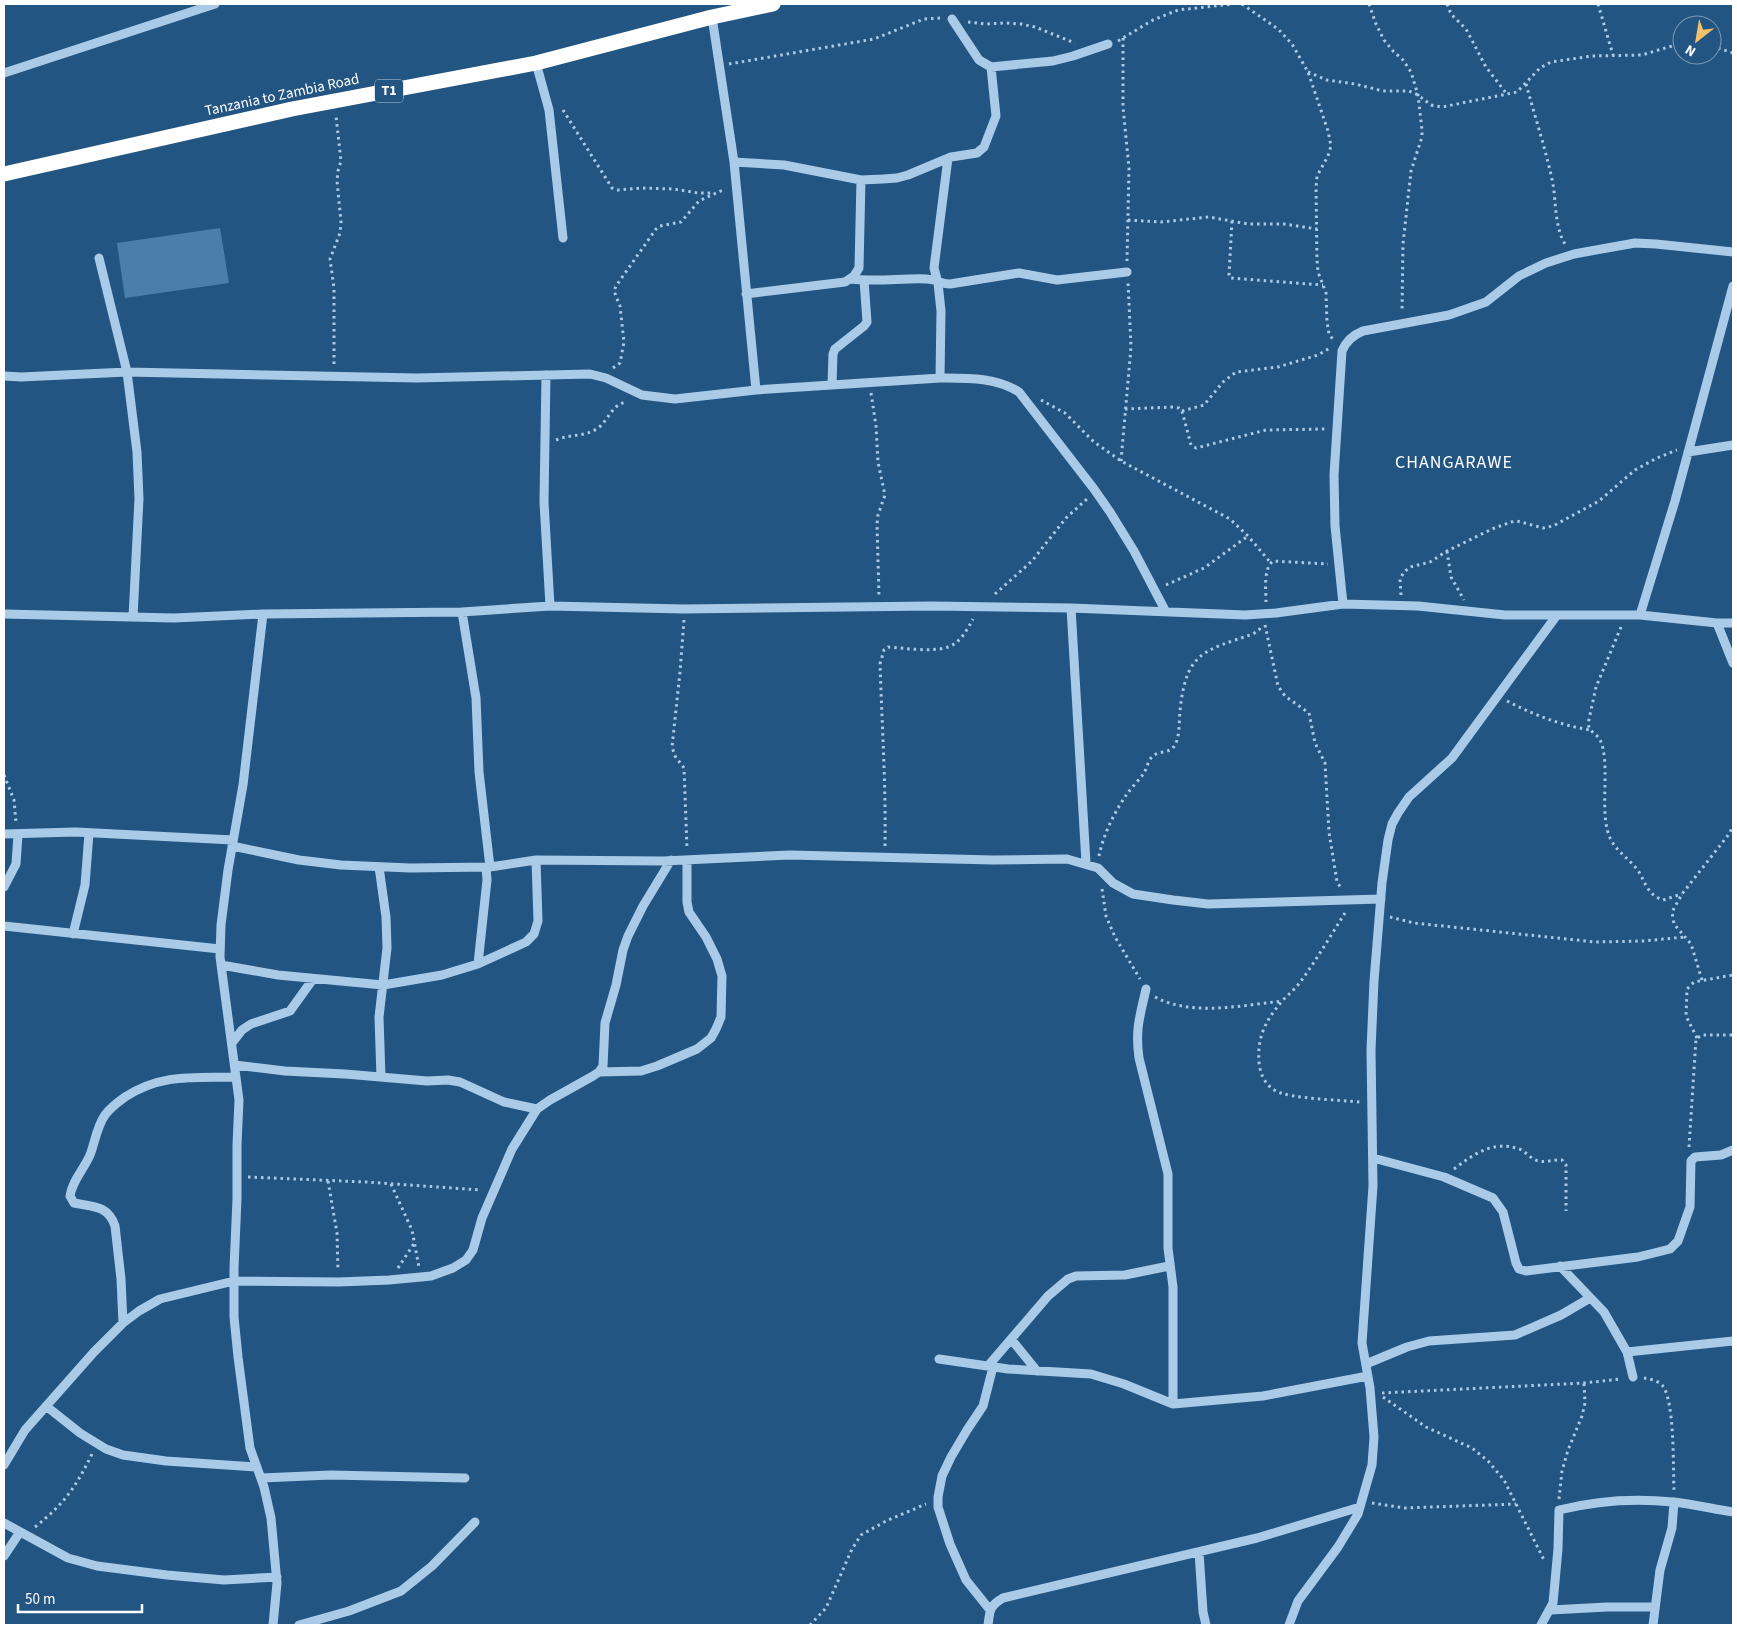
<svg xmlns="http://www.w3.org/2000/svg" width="1737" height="1629" font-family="'Source Sans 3',sans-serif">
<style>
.building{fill:#4b7fab}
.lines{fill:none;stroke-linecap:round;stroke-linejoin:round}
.path{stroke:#aacbe8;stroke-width:3;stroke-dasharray:2.5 4;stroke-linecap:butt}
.minor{stroke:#aacbe8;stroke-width:9}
.highway{stroke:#fff;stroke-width:15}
.labels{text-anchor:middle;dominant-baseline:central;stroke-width:4;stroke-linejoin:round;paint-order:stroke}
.shield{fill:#235582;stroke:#bdccda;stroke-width:1}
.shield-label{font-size:14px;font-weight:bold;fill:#fff}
.street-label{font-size:15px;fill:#fff;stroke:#235582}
.quarter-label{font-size:18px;letter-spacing:1px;fill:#fff;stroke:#235582}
</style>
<rect width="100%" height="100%" fill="#235582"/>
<path class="building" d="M 220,228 L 229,283 L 125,298 L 117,243 Z"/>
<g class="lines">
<path class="path" d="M 1242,4 L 1278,29 L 1292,44 L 1308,72 L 1328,131 L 1331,146 L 1328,156 L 1317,176 L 1316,188 L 1317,260 L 1318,272 L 1326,293 L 1327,322 L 1329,334 L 1334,341
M 1369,4 L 1376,24 L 1384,40 L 1393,51 L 1403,60 L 1411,72 L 1418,95 L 1422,130 L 1422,137 L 1411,171 L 1403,244 L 1402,311
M 1447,4 L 1451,14 L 1466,29 L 1486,67 L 1506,93
M 1598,4 L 1613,55
M 968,22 L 986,24 L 1005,23 L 1021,24 L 1035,27 L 1075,43
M 1123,38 L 1123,107 L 1129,168 L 1127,261
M 1118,41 L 1153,20 L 1178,10 L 1233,4
M 1712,46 L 1733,53
M 729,64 L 874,39 L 924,19 L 942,18
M 1308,72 L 1327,80 L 1355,84 L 1383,91 L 1409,91 L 1418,95 L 1431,105 L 1442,107 L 1517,92 L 1540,68 L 1551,62 L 1592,56 L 1642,55 L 1682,43
M 1526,84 C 1535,117 1546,150 1553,184 C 1556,203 1555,228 1565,244
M 563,110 L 612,188 L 618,190 L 641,188 L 674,189 L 698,193 L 712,193
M 1128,220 L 1161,222 L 1209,217 L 1248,224 L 1284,224 L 1317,229
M 1232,221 L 1229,275 L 1230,278 L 1323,285
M 334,364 L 334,288 L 330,259 L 340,233 L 341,222 L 337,181 L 338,171 L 341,161 L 336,116
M 613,368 L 620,363 L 624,342 L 620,306 L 614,291 L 616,286 L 656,229 L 660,226 L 681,222 L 699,201 L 725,189
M 871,393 L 876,426 L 878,462 L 885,495 L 878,515 L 877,524 L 879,596
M 1041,400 L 1065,413 L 1094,442 L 1121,461 L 1230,519 L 1248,536 L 1270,562
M 1125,409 L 1173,407 L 1179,408 L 1182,411 L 1191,445 L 1196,448 L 1266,430 L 1325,429
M 1182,411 L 1204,405 L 1223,382 L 1236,372 L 1278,367 L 1318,355 L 1330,348
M 556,440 C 570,434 585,437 598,428 C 609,420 611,405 626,402
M 1121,461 L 1131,347 L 1128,282
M 1447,551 L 1451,577 L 1464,600
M 1166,585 L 1204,568 L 1248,536
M 995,594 L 1032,561 L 1066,518 L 1088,498
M 1401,595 L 1400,579 L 1404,572 L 1410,567 L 1430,562 L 1447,551 L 1492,529 L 1511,522 L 1517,521 L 1543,528 L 1553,526 L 1599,501 L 1635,470 L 1657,458 L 1677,450
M 1266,602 C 1266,590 1263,569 1273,561 L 1328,564
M 684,620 L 680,672 L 672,747 L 675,756 L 684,768 L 687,849
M 1265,625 L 1278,686 L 1285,696 L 1309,713 L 1315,743 L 1325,763 L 1329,832 L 1337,882 L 1341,888
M 1621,627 L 1596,687 L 1588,724 C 1591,736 1600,732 1603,749 C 1609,775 1599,817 1611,840 C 1618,853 1631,860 1639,872 C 1646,884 1648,895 1663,900 L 1682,894
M 1507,701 C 1534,715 1560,725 1590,730
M 4,775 L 14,800 L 16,823
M 885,846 C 886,786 882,725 880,664 L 884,650 L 888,647 C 905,648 940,654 954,644 C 963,638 968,628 973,619
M 1099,856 C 1103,835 1115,811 1127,794 C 1132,787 1139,780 1144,773 C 1147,768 1148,760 1153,756 C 1160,750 1170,754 1175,745 C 1180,736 1179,720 1180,711 C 1186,652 1203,651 1253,634 L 1259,630 L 1262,625
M 1102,889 L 1106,916 L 1115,937 L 1140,979
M 1345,913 C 1331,935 1317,959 1301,981 C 1296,988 1289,994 1283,1000 C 1266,1020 1257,1036 1259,1062 C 1260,1074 1265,1085 1276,1091 C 1291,1099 1341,1100 1360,1102
M 1390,917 L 1414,923 L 1595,942 L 1643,941 L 1686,937
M 1702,980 L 1691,944 L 1674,924 L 1672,912 L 1682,894 L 1729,834 L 1733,826
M 1155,997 C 1193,1017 1242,1005 1283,1001
M 1697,1038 L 1686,1016 L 1687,989 L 1694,982 L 1733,975
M 1689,1147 L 1696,1039 L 1702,1035 L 1733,1035
M 1454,1169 C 1474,1154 1493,1140 1519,1149 C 1526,1151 1531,1160 1539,1161 C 1546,1163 1554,1159 1562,1160 L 1566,1165 L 1566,1211
M 248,1177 L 366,1182 L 481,1190
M 328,1181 L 337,1233 L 338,1271
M 391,1184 L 412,1230 L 419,1267
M 398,1268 L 415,1242
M 1644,1378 C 1650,1379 1658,1381 1662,1385 C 1675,1399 1673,1470 1674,1490
M 1382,1393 L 1584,1383 L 1621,1379
M 1383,1397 L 1426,1427 L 1472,1448 L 1488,1461 L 1504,1480 L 1544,1560
M 1559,1499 L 1562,1471 L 1568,1450 L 1582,1416 L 1585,1403 L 1584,1383
M 1372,1503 L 1405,1508 L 1516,1504
M 35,1527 C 64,1504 76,1487 92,1454
M 810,1625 L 826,1608 L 852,1549 L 861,1535 L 886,1521 L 926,1504"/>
<path class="minor" d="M 712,17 L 734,162 L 756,390
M 952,19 L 979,60 L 991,67 L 1053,61 L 1073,56 L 1108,44
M 536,63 L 549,110 L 563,238
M 4,73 L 215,4
M 734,162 L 784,165 L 861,180 L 883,179 L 897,178 L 908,175 L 951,157 L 977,153 L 984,147 L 996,116 L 991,67
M 99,258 L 127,372 L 137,452 L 139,499 L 133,617
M 851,279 C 877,282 902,278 927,279 C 936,279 940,284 950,284 L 1019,273 L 1057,280 L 1127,272
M 746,294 L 845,282 L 854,276 L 859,268 L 861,180
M 546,375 L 544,502 L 550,606
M 4,376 L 21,377 L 127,372 L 417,378 L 590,374 L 606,378 L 642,395 L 675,399 L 756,390 L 940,378 C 967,378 996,377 1019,392 L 1094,489 L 1110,512 L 1134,551 L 1166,612
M 940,378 L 941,311 L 938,283 L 934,268 L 948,158
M 832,385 L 833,354 L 835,349 L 864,326 L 867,322 L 864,280
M 1688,452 L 1733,445
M 1343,604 L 1335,526 L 1334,475 L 1342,351 C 1346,341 1353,335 1363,331 L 1449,315 L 1486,302 L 1519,276 L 1546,263 L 1574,254 L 1635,243 L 1656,244 L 1733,252
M 1071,608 L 1086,863
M 462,612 L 476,698 L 479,772 L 490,867
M 4,614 L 174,618 L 263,614 L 462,612 L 550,606 L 684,609 L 932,606 L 1071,608 L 1245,615 L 1276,613 L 1343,604 L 1418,606 L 1505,615 L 1640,615 L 1717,623 L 1733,623
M 263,614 L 243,785 L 228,870 L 221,925 L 220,957 L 239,1100 L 237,1145 L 237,1199 L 234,1268 L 234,1317 L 238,1357 L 250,1448 L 264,1487 L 271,1518 L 277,1583 L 273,1625
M 1640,615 L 1675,501 L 1733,286
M 1717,623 L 1733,663
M 4,834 L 76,832 L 233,840
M 232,846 L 299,860 L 341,865 L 410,868 L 490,867 L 536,860 L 663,861 L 790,855 L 993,860 L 1067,859 L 1098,868 L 1113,883 L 1133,894 L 1173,900 L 1208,904 L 1381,899
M 379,867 L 386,917 L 387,948 L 379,1017 L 381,1077
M 4,887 L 16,864 L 18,835
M 4,926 L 220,949
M 73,934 L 85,885 L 89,833
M 478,964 L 487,880 L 486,867
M 221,965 L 278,975 L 383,985 L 442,975 L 478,964 L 526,942 L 534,934 L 538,921 L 536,860
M 1146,989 C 1140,1016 1135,1029 1139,1058 L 1168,1174 L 1168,1248 L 1173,1287 L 1173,1404
M 232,1043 L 242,1030 L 251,1024 L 290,1011 L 313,979
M 235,1065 L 285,1071 L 345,1074 L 427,1081 L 448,1080 L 460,1082 L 504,1102 L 537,1109
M 599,1072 L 641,1071 L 657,1066 L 697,1049 L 711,1038 L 716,1029 L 721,1017 L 722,976 L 717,959 L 706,937 L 689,912 L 687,902 L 687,860
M 1373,1158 L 1444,1177 L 1493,1198 L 1503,1212 L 1516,1263 L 1519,1269 L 1526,1271 L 1638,1257 L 1670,1249 L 1678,1241 L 1690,1207 L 1691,1161 L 1695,1157 L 1721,1155 L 1733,1150
M 1560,1266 L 1604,1312 L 1627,1352 L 1633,1377
M 123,1323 L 121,1279 L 115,1226 C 108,1205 93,1207 74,1203 L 70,1196 C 72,1181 84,1169 90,1155 C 95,1142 97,1126 105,1115 C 110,1108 118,1102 125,1097 C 162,1073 195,1078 236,1077
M 1011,1339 L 1037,1371
M 1627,1352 L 1733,1341
M 939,1359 L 1008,1369 L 1091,1374 L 1124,1384 L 1173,1404 L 1263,1396 L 1368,1376
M 1366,1364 L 1407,1347 L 1429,1341 L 1515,1335 L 1561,1315 L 1590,1298
M 988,1366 L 1048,1296 L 1068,1279 L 1076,1276 L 1125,1275 L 1169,1266
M 46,1406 L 80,1433 L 106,1449 L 123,1455 L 166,1461 L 257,1467
M 4,1465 L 25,1430 L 94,1352 L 123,1323 L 139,1311 L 160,1299 L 234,1281 L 339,1282 L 389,1280 L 421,1277 L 431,1276 L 453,1268 L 466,1260 L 473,1250 L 482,1218 L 512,1149 L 537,1109 L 550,1100 L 593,1076 L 599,1072 L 603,1066 L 605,1023 L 616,985 L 623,950 L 628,936 L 643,906 L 671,860
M 261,1478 L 331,1475 L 465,1478
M 4,1523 L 68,1558 L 97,1566 L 167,1575 L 224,1580 L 277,1577
M 1199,1552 L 1203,1612 L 1206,1625
M 4,1556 L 20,1532
M 990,1610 L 966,1580 L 950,1544 L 938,1507 L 938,1497 L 942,1476 L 951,1457 L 967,1430 L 983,1406 L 993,1367
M 1551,1610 L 1607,1607 L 1655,1607
M 299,1625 L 349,1611 L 401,1591 L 432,1566 L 475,1522
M 988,1625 C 990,1611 989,1606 1003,1598 L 1257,1538 L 1360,1507
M 1289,1625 L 1298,1601 L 1338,1547 L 1358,1514 L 1372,1465 L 1374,1437 L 1370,1388 L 1362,1343 L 1373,1186 L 1371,1050 L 1374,981 L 1382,883 L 1388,840 L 1392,824 L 1398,813 L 1409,797 L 1452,758 L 1557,615
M 1541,1625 L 1553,1603 L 1558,1549 L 1559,1510 C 1595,1501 1635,1498 1673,1502 C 1693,1504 1713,1509 1733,1512
M 1653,1625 L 1660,1570 L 1672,1528 L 1674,1502"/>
<path class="highway" d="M 4,174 L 292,109 L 536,63 L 712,17 L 773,4"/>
</g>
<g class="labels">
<rect class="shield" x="375" y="79.5" width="28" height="23" rx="4"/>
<g class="shield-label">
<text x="389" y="91">T1</text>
</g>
<g class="street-label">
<text transform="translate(282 95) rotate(-12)">Tanzania to Zambia Road</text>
</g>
<g class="quarter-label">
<text x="1454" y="462">CHANGARAWE</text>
</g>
</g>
<rect width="1737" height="1629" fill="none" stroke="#ffffff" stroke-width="10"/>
<g transform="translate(1697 40) rotate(211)"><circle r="24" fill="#235582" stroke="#7b99b4"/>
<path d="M0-4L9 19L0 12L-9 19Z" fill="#f3c06d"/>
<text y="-8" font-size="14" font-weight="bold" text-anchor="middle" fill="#ffffff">N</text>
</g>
<path d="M18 1604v8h124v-8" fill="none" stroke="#ffffff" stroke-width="2.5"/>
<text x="25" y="1604" font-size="15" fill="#ffffff" stroke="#235582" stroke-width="4" paint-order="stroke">50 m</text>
</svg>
